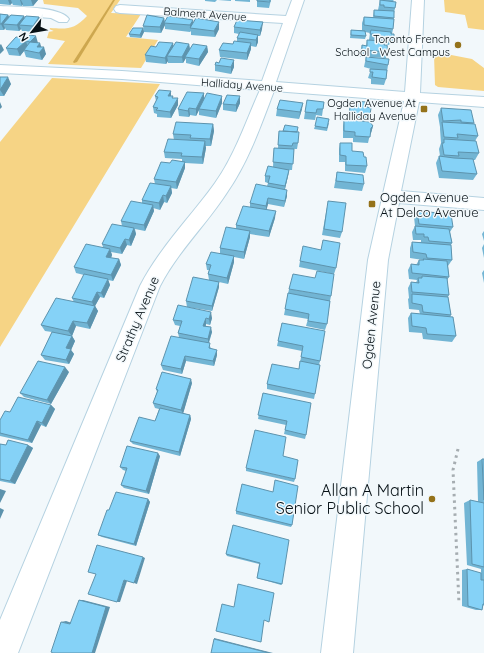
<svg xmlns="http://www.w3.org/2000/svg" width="484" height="653" font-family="Quicksand,sans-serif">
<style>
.green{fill:#f6d485}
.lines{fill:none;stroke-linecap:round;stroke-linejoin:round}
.stream{fill:#cda74f;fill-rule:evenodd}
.minor-casing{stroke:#b5d2e1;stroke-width:2}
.path{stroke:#a6adb1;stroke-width:3;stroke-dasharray:2.5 4;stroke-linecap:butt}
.minor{fill:#fff;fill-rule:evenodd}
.wall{fill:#72b5d4}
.shaded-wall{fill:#5d93ad}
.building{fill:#85d2f7;stroke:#5d93ad}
.poi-dot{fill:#94721a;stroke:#f2f8fb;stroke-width:1.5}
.labels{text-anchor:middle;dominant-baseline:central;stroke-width:3;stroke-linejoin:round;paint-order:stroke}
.far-street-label{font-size:11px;fill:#061015;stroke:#f2f8fb}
.far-poi-label{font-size:11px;fill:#061015;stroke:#f2f8fb;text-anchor:end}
.poi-label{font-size:13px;fill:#061015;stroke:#f2f8fb;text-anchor:start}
.street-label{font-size:13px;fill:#061015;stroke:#f2f8fb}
.near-poi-label{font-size:16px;fill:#061015;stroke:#f2f8fb;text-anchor:end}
</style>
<rect width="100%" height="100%" fill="#f2f8fb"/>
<path class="green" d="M 43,0 L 120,0 L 111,13 L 141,14 L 126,37 L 158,40 L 141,68 L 48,64 L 65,41 L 47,38 L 50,28 C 67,29 74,30 87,16 L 78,8 L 44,4 Z
M 444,0 L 484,0 L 484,30 L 468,28 L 465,15 L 445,12 Z
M 446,54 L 472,59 L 484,68 L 484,91 L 438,87 L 435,85 L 434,55 Z
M 52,78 L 160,84 L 0,347 L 0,142 Z"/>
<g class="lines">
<path class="stream" d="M 113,0 L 115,0 L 77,62 L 74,63 L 73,62 Z"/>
<g class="minor-casing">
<path id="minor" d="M 292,0 L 304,0 L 276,82 L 405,92 L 412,0 L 424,0 L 420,93 L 484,97 L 484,107 L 419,102 L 401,191 L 484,198 L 484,210 L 399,203 L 388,260 L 353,653 L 321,653 L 368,260 L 404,101 L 274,91 C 261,125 249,160 228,191 C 207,224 178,251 160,286 L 18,653 L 0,653 L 0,620 L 140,286 C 160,247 190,218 215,183 C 235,155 246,121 260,90 L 122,79 L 0,73 L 0,65 L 122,71 L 262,81 L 283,23 L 120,13 L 116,12 L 114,9 L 116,6 L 120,5 L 286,16 Z
M 0,6 C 16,7 60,6 69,19 L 67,22 L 59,22 L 51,18 L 0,14 Z"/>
</g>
<path class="path" d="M 458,449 L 453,470 L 459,604"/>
<use href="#minor" class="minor"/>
</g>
<path class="wall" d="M 0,0 L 38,0 L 33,6 L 23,6 L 23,4 L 22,6 L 13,5 L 12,3 L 10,5 L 0,4 Z
M 205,0 L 217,0 L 215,2 L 205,1 Z
M 218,0 L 231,0 L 231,1 Z
M 235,0 L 250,0 L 250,2 L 235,1 Z
M 257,0 L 271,0 L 269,8 L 257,7 Z
M 376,0 L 394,0 L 393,1 L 395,8 L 394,14 L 393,29 L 392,34 L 394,37 L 392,43 L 390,43 L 389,45 L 384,44 L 388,52 L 386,58 L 367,57 L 388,65 L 386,79 L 384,85 L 371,84 L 371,79 L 368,78 L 371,69 L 364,67 L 366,57 L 360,57 L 360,52 L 362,45 L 366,46 L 367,40 L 369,40 L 370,33 L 365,32 L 366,36 L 365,39 L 350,38 L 351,30 L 362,30 L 362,23 L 364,17 L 373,17 L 374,10 L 378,10 L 380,0 Z
M 0,14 L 8,15 L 9,17 L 25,18 L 42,23 L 35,32 L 22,31 L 21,29 L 19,31 L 6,30 L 5,28 L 4,30 L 0,30 Z
M 164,18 L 165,22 L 193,23 L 219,29 L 215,37 L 191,35 L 191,31 L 190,32 L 165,29 L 165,25 L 161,33 L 144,32 L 143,26 Z
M 234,27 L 262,29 L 260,36 L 258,36 L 258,42 L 256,47 L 251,46 L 251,49 L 247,60 L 220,57 L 219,50 L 233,44 L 237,41 L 237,38 L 239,34 L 234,33 Z
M 143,28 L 144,32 L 141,38 L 130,37 L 129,34 Z
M 16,37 L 38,43 L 46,54 L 42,60 L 26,57 L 24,51 L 20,56 L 9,55 L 6,48 Z
M 173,43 L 173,47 L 189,44 L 190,49 L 207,46 L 208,52 L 199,66 L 186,63 L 186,58 L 183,63 L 168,63 L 168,61 L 166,64 L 146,62 L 145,55 L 156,47 Z
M 215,65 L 234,67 L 231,74 L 215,71 Z
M 0,77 L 11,84 L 4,96 L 0,96 Z
M 171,91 L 171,96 L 173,98 L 178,105 L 171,118 L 157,117 L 157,114 L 154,113 L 153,107 L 156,101 L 155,96 Z
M 204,93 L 204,98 L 222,103 L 216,118 L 199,115 L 199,110 L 196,116 L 190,115 L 189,117 L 179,116 L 178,109 Z
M 351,101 L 370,115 L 368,122 L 367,122 L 373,126 L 371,133 L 370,134 L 368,143 L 353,142 L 353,138 L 343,138 L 343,126 L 344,119 L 348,119 Z
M 324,102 L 322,116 L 316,115 L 315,120 L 304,119 L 305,112 Z
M 240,103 L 236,112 L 223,110 L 223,104 Z
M 441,108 L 474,123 L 473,124 L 478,136 L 475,141 L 479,153 L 475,160 L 473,160 L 477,174 L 473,180 L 439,178 L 436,163 L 439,156 L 440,156 L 439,149 L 441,143 L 440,129 L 440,127 L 438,115 Z
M 277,109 L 302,109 L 299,119 L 276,116 Z
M 329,123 L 327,131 L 314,129 L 315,126 Z
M 213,124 L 214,131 L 211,146 L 205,146 L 206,148 L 203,164 L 185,163 L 185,168 L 177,189 L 171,188 L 172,193 L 167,203 L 164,202 L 160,210 L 153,208 L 154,211 L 145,231 L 135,229 L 136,234 L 131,246 L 127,245 L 122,254 L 111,252 L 112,255 L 111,258 L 119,259 L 121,265 L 113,281 L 108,280 L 110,285 L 104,298 L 100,297 L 95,306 L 98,311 L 90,329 L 76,326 L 72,336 L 75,341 L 71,350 L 74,354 L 69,364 L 45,360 L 41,355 L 52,332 L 45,331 L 41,325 L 74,302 L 72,298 L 84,275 L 76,273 L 74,267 L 103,247 L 102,244 L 122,226 L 121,221 L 142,203 L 142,200 L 155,184 L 154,179 L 170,163 L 182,161 L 182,159 L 165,158 L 164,152 L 174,140 L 173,134 Z
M 279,131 L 297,132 L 298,143 L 297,149 L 294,149 L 292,170 L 289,170 L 288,176 L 285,189 L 287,196 L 284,207 L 268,204 L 266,210 L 275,218 L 269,237 L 250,234 L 250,237 L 244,259 L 234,257 L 234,262 L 228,284 L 219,282 L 219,287 L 212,311 L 187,307 L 186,301 L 209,280 L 208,274 L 209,270 L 207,270 L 206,264 L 220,253 L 220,248 L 236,229 L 236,225 L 250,207 L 250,203 L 267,186 L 268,183 L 265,182 L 265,176 L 273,167 L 274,148 L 278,148 Z
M 340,143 L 352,151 L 364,157 L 367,166 L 365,173 L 345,171 L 345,162 L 339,162 L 339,149 Z
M 337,172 L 364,184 L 362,191 L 334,188 Z
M 327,207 L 342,232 L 340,238 L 322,235 Z
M 417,211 L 453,227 L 450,232 L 452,243 L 451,245 L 452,260 L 448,266 L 449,277 L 447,280 L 449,295 L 448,297 L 451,315 L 450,317 L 456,336 L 452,342 L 423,339 L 422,333 L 409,332 L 408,318 L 411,313 L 420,314 L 419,310 L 409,309 L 408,299 L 409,298 L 408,288 L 411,282 L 416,283 L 417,280 L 409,279 L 408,270 L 411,264 L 416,265 L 419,260 L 423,260 L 410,258 L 410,248 L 412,242 L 421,242 L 421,240 L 413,240 L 412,232 L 415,226 L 414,217 Z
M 484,231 L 484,241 L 482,234 Z
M 484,244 L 484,258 L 482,248 Z
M 321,250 L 336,268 L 334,274 L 299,267 L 300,261 Z
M 484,270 L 484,283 L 482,273 Z
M 289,289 L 331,296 L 330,301 L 327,324 L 325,330 L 306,326 L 308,319 L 284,315 Z
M 212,318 L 210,325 L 206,324 L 206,326 L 212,332 L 209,343 L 211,349 L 217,355 L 214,366 L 186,361 L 182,374 L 163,370 L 161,365 L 179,337 L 178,333 L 180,326 L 175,325 L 173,320 Z
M 282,323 L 320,361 L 319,365 L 315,394 L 314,399 L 267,389 L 267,384 L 299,369 L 302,351 L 277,346 Z
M 69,372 L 51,404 L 24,397 L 20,393 Z
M 192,383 L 183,413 L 190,415 L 191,419 L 180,456 L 133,444 L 130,441 L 155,421 L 159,409 L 155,408 L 153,403 L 157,392 L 156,389 Z
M 263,393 L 306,435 L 305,439 L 284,434 L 286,425 L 258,419 Z
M 51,405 L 55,409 L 46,427 L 41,425 L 32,443 L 0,436 L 0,420 L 10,412 Z
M 0,444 L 6,445 L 28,445 L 33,448 L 15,484 L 0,481 Z
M 160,456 L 149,494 L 124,488 L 121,485 L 126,471 L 123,470 L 120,467 Z
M 482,459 L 484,459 L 484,606 L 483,605 L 482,610 L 476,610 L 462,606 L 462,570 L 467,569 L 481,580 L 481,569 L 467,565 L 464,503 L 470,500 L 478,502 L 477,462 Z
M 246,468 L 295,479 L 294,482 L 246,471 Z
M 273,492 L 292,525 L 291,527 L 236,514 L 236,511 Z
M 148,499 L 150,502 L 136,546 L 102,537 L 98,535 L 109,510 Z
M 233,525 L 282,584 L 281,585 L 257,578 L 259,564 L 227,556 L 226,554 Z"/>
<path class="shaded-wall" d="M 8,0 L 11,0 L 12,3 L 10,5 Z
M 20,0 L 21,0 L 23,4 L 22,6 Z
M 31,0 L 38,0 L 33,6 Z
M 8,15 L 11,21 L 3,24 L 5,28 L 4,30 L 1,24 Z
M 24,16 L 26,22 L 19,25 L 21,29 L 19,31 L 17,25 Z
M 39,17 L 42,23 L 35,32 L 33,26 Z
M 164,18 L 165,25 L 161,33 L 160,27 Z
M 193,20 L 194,26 L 190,28 L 190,32 L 190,25 Z
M 219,22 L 219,29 L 215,37 L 214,31 Z
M 263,22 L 262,29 L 260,36 L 260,30 Z
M 143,28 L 144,32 L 141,38 L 140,35 Z
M 258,35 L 258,42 L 256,47 L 256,40 Z
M 36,36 L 38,43 L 33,49 L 30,42 Z
M 26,41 L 28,48 L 24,50 L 24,51 L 20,56 L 17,49 Z
M 40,43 L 42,49 L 44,47 L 46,54 L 42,60 L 37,47 Z
M 173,43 L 174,50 L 167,56 L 168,61 L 166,64 L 165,58 Z
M 251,43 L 251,49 L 247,60 L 247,53 Z
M 1,44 L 4,50 L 0,54 L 0,45 Z
M 189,44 L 190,50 L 185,57 L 186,58 L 183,63 L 182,57 Z
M 207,46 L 208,52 L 199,66 L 199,59 Z
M 234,60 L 234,67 L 231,74 L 231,67 Z
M 8,77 L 11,84 L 4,96 L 0,90 Z
M 171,91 L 171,98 L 168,96 Z
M 204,93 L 204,100 L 199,109 L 199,110 L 196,116 L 196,109 Z
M 222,96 L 222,103 L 216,118 L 216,111 Z
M 240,96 L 240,103 L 236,112 L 236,105 Z
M 178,98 L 178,105 L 171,118 L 170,112 Z
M 0,102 L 2,107 L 0,109 Z
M 303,103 L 302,109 L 299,119 L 300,112 Z
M 189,108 L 190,115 L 189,117 L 188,111 Z
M 213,124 L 214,131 L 211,146 L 210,139 Z
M 373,126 L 371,133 L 369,135 L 371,128 Z
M 205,141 L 206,148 L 203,164 L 202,157 Z
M 185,162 L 185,168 L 177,189 L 176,182 Z
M 289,170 L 288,176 L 284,193 L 285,186 Z
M 171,186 L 172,193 L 167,203 L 166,196 Z
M 287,190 L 287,196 L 284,207 L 285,201 Z
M 163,195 L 164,202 L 160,210 L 159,203 Z
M 268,198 L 268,204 L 266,212 L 266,206 Z
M 153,205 L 154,211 L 145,231 L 144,225 Z
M 276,211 L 275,218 L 269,237 L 269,231 Z
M 134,228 L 136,234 L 131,246 L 129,240 Z
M 250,231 L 250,237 L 244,259 L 244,252 Z
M 125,239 L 127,245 L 122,254 L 120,248 Z
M 110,249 L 112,255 L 109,263 L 106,257 Z
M 234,256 L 234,262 L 228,284 L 227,278 Z
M 119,259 L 121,265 L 113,281 L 111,275 Z
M 108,279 L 110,285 L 104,298 L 101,293 Z
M 219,282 L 219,287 L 212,311 L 212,306 Z
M 97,292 L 100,297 L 95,306 L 98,311 L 90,329 L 87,323 L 94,307 L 92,302 Z
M 211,312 L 212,318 L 210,325 L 209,319 Z
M 206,318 L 206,324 L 204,331 L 203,326 Z
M 73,321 L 76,326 L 72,336 L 68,331 Z
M 211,327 L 212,332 L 208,344 L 208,339 Z
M 72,336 L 75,341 L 71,350 L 74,354 L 69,364 L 66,360 L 66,348 Z
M 217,350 L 217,355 L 214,366 L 213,361 Z
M 185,356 L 186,361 L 182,374 L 181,369 Z
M 65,367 L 69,372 L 51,404 L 47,400 Z
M 191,379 L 192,383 L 183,414 L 181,410 Z
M 51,405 L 55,409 L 46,427 L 42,423 Z
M 190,415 L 191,419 L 180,456 L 179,452 Z
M 37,421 L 41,425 L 32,443 L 28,440 Z
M 28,445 L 33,448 L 15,484 L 10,481 Z
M 158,453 L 160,456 L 149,494 L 146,491 Z
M 0,489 L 6,491 L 0,503 Z
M 148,499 L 150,502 L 136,546 L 134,544 Z
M 0,508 L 4,510 L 0,519 Z
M 143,557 L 145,558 L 137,584 L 134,583 Z
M 124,580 L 127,581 L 120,602 L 117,602 Z
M 79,600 L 83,600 L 110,607 L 95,653 L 92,653 Z
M 66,621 L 75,624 L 70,624 L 61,622 Z
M 214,638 L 273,653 L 269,653 L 214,639 Z"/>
<path class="building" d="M 257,0 L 270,0 L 270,2 L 257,1 Z
M 380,0 L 396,2 L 395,8 L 384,7 L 384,5 L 380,5 Z
M 374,10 L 394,11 L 394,18 L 374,16 Z
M 0,14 L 8,15 L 1,24 L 0,24 Z
M 11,15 L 24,16 L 17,25 L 3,24 Z
M 147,15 L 164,18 L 160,27 L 143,26 Z
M 26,16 L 39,17 L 33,26 L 19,25 Z
M 168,16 L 193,20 L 190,25 L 164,23 Z
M 364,17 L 394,19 L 393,29 L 364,25 Z
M 196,18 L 219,22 L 214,31 L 190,28 Z
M 237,20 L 263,22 L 260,30 L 234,27 Z
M 133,28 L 143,28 L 140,35 L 129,34 Z
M 351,30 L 365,31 L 366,36 L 351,35 Z
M 371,30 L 391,32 L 391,34 L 394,34 L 394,37 L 391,36 L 391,38 L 374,36 L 374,34 L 370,34 Z
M 240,32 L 258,35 L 256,40 L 237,38 Z
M 30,35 L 36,36 L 30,42 L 26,41 L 17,49 L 6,48 L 16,37 L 27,38 Z
M 367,40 L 384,41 L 384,45 L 387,45 L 388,52 L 362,50 L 362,45 L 367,46 Z
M 234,41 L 251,43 L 247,53 L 219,50 L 223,43 L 233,44 Z
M 30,42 L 40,43 L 37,47 L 44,47 L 39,53 L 24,50 Z
M 159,42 L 173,43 L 165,58 L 145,55 L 151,46 L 156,47 Z
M 176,42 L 189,44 L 182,57 L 167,56 Z
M 193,44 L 207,46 L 199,59 L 185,57 Z
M 366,57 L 389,59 L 388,65 L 366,61 Z
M 221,58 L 234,60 L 231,67 L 215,65 L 216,62 L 219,63 Z
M 370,69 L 387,70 L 386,79 L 372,77 L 373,72 L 370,72 Z
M 0,77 L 8,77 L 0,90 Z
M 159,90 L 171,91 L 168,96 L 173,96 L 172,98 L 178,98 L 170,112 L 156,110 L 158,108 L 153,107 L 158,97 L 155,96 Z
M 187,92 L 204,93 L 196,109 L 189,108 L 188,111 L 178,109 Z
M 207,93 L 222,96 L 216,111 L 199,109 Z
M 227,95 L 240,96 L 236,105 L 223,104 Z
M 280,100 L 303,103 L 300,112 L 277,109 Z
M 307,100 L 324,102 L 323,109 L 317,109 L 316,113 L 305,112 Z
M 351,101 L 367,102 L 367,107 L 371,108 L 370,115 L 368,115 L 368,117 L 349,114 Z
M 441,108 L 471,110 L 474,123 L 461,122 L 461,120 L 443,121 Z
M 317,117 L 329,119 L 327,128 L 315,126 Z
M 344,119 L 370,122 L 373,126 L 371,128 L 370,137 L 355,136 L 355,132 L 344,131 Z
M 176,122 L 213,124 L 210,139 L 190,138 L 191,135 L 173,134 Z
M 442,122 L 475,124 L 478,136 L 457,134 L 458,138 L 444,137 Z
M 285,125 L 298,127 L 297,132 L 283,131 Z
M 279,131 L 299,132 L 298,143 L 293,143 L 292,146 L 278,145 Z
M 168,139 L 205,141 L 202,157 L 181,156 L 182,153 L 164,152 Z
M 444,139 L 476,141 L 479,153 L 458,152 L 459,156 L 444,155 L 442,143 L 444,143 Z
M 340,143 L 352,143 L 352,151 L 363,152 L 364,157 L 366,157 L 367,166 L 346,165 L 346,156 L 340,155 Z
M 274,148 L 294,149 L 293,164 L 273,162 Z
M 439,156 L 454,158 L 473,159 L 477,174 L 442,171 Z
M 172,160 L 185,162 L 176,182 L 154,179 L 161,162 L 170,163 Z
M 268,166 L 289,170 L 285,186 L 268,183 L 270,176 L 265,176 Z
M 337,172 L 363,175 L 364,184 L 336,181 Z
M 150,183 L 171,186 L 166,196 L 163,195 L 159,203 L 142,200 Z
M 256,184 L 287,190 L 285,201 L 268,198 L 266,206 L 250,203 Z
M 131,201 L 153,205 L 144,225 L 121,221 Z
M 328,201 L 346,203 L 342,232 L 324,229 Z
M 243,206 L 276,211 L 269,231 L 236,225 Z
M 417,211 L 451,214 L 453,227 L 419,224 Z
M 112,224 L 134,228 L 129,240 L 125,239 L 120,248 L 102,244 Z
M 415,226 L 449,229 L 452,243 L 429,241 L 428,237 L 424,237 L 424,234 L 416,234 Z
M 226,227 L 250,231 L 244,252 L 220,248 Z
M 323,240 L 340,243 L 336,268 L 300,261 L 303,246 L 321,250 Z
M 412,242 L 451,245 L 452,260 L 427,258 L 426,254 L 413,252 Z
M 86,244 L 110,249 L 106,257 L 119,259 L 111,275 L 74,267 Z
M 211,252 L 234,256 L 227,278 L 208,274 L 211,265 L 206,264 Z
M 423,259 L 447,261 L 449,277 L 412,273 L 411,264 L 419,265 L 419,260 L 424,260 Z
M 317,271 L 334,274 L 331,296 L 289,289 L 293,274 L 315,278 Z
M 84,274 L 108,279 L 101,293 L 97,292 L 92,302 L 72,298 Z
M 422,276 L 447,278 L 449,295 L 412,292 L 411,282 L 419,283 L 418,278 L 422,278 Z
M 193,277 L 219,282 L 212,306 L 186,301 Z
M 288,293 L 330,301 L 327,324 L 308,321 L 309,314 L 285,309 Z
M 412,294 L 448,297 L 451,315 L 423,312 L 422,305 L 412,303 Z
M 56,298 L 95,306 L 87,323 L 73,321 L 68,331 L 41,325 Z
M 178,305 L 211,312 L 209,319 L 206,318 L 203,326 L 211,327 L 208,339 L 178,333 L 182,321 L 173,320 Z
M 411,313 L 453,317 L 456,336 L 427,334 L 426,328 L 412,326 Z
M 282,323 L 325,331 L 320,361 L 301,357 L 303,346 L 278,341 Z
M 52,332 L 72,336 L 66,348 L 71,349 L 66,360 L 41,355 Z
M 171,336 L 210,343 L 209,348 L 217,350 L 213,361 L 185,356 L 181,369 L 161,365 Z
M 38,361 L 65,367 L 47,400 L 20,393 Z
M 300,361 L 320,365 L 315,394 L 267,384 L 272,364 L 299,369 Z
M 162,372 L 191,379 L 181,410 L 153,403 L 158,390 L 156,389 Z
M 263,393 L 311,403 L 306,435 L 285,430 L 287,421 L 258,415 Z
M 18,397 L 51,405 L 42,423 L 37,421 L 28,440 L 0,433 L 0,420 L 5,411 L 10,412 Z
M 160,408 L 190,415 L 179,452 L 130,441 L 139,417 L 155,421 Z
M 255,430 L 286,437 L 283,456 L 298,460 L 295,479 L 246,468 Z
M 8,440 L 28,445 L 10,481 L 0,479 L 0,444 L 6,445 Z
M 127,446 L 158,453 L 146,491 L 121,485 L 127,468 L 120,467 Z
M 482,459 L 484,459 L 484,500 Z
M 275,480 L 298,486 L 292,525 L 236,511 L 242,484 L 273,492 Z
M 116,492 L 148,499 L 134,544 L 98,535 L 107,510 L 109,510 Z
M 470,500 L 484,503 L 484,567 L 472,564 Z
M 233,525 L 289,540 L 282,584 L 257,578 L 260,563 L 226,554 Z
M 97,545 L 143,557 L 134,583 L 124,580 L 117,602 L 88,594 L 96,574 L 88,572 Z
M 467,569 L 481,573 L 481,580 L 484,580 L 484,604 L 483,604 L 482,610 L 468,606 Z
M 238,584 L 274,593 L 269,622 L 264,620 L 261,642 L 216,631 L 222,604 L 234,607 Z
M 79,600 L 106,607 L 92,653 L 53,653 L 51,652 L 61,622 L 70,624 Z
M 214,639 L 269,653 L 211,653 Z"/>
<g class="poi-dot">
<circle cx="458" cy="45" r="4"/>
<rect x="420" y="105" width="8" height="8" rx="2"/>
<rect x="368" y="200" width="8" height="8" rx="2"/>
<circle cx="432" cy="499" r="4"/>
</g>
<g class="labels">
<g class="far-street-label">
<text transform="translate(205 14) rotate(4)">Balment Avenue</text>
<text transform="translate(242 85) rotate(4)">Halliday Avenue</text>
</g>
<g class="far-poi-label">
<text x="450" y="39">Toronto French<tspan x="450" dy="13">School - West Campus</tspan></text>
<text x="416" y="103">Ogden Avenue At<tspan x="416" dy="13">Halliday Avenue</tspan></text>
</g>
<g class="poi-label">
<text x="380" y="197">Ogden Avenue<tspan x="380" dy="15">At Delco Avenue</tspan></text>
</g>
<g class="street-label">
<text transform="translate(137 319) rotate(-67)">Strathy Avenue</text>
<text transform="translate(371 325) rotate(-84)">Ogden Avenue</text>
</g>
<g class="near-poi-label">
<text x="424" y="490">Allan A Martin<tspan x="424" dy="18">Senior Public School</tspan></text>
</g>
</g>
<g transform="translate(32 32) rotate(239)" stroke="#f2f8fb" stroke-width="3" paint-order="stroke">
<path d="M0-3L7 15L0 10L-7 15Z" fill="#061015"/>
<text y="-6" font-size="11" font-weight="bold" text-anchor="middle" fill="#061015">N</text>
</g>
</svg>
